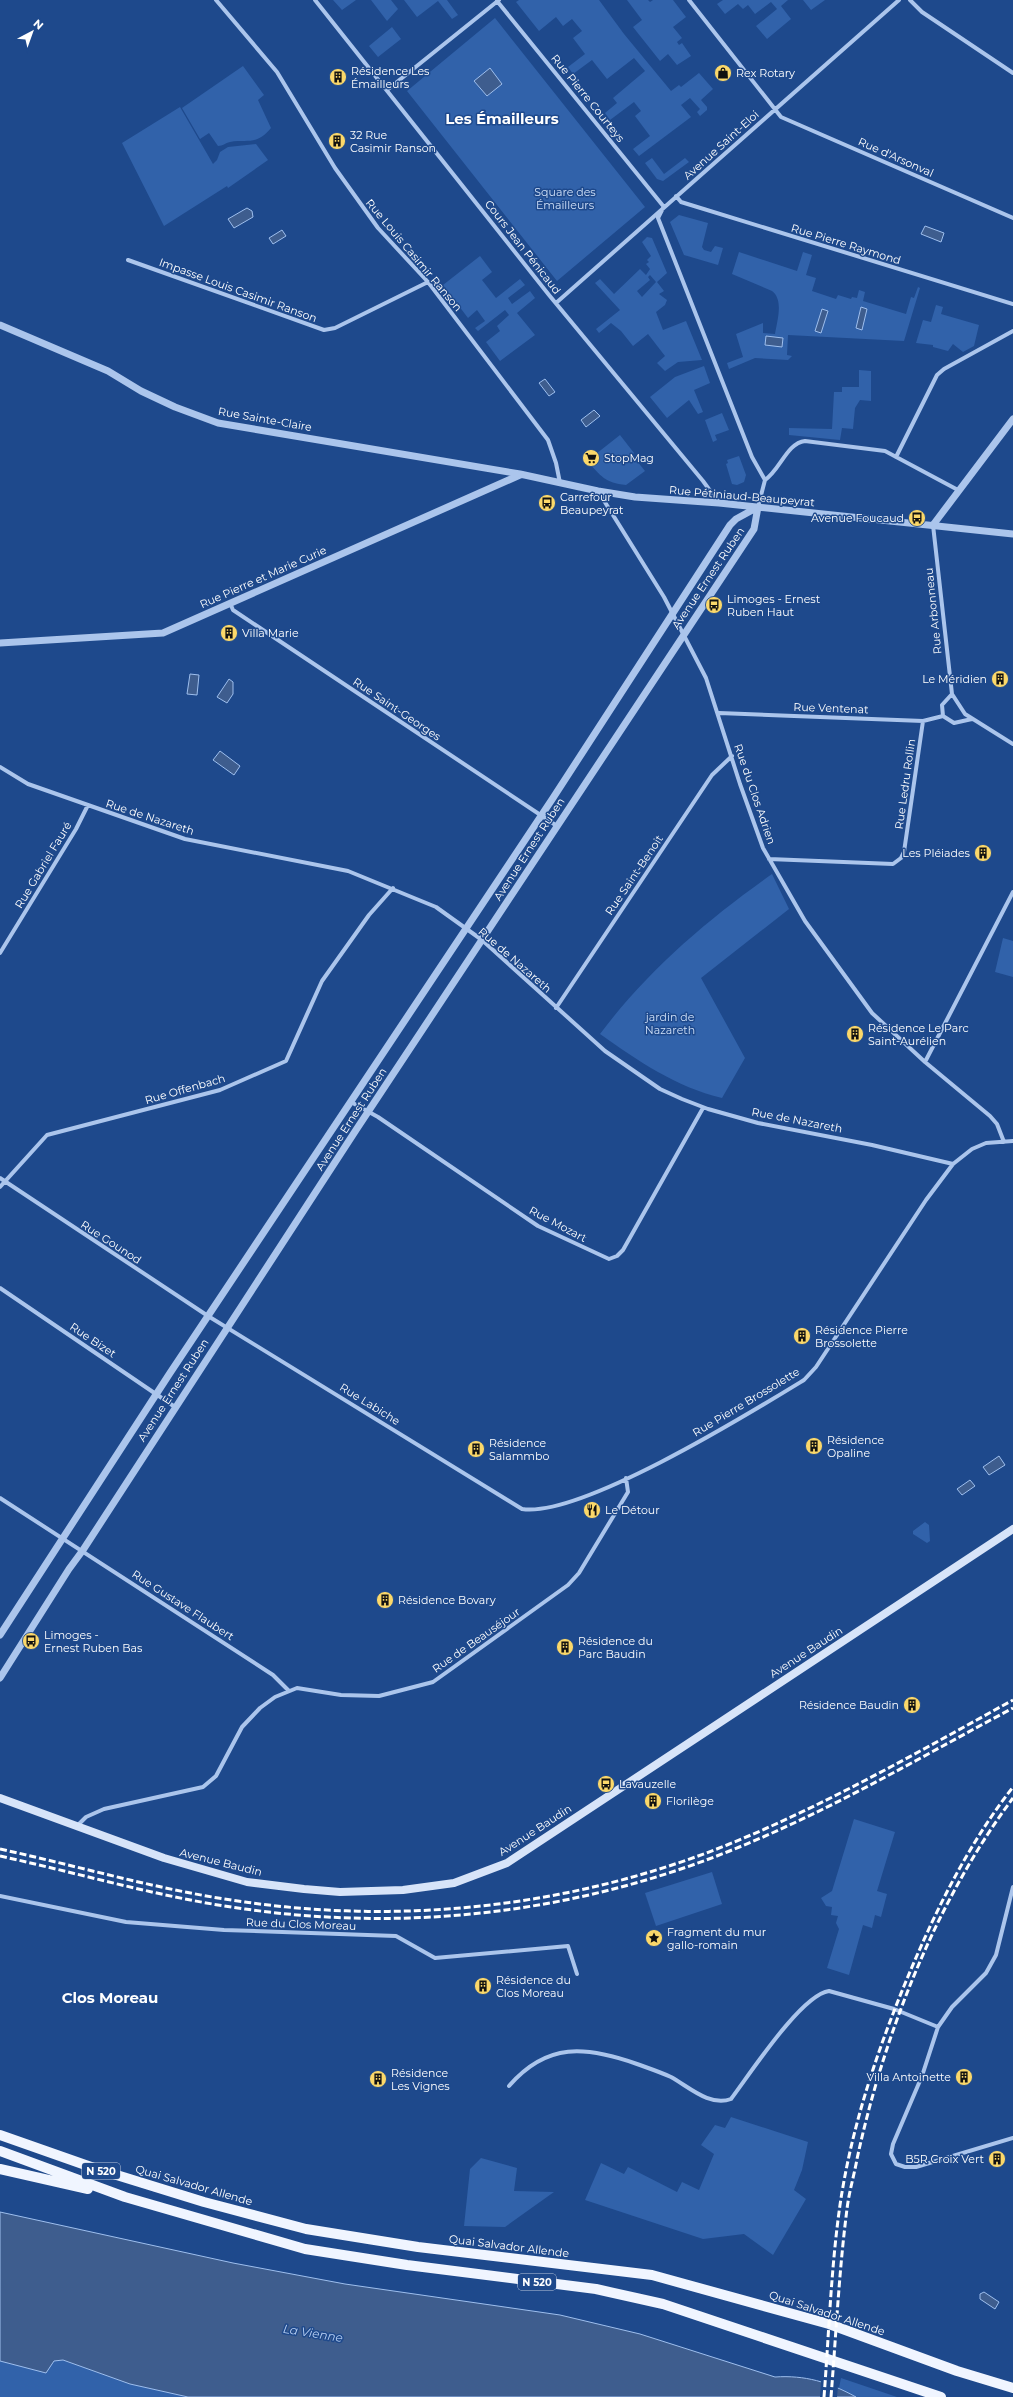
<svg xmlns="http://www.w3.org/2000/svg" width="1013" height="2397" font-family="Montserrat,sans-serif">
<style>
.green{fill:#3162aa;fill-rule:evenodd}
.water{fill:#3e5d8e;stroke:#9ebfee}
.pier{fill:#1e498c}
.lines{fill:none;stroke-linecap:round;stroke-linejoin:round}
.minor{stroke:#abc5ec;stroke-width:4}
.tertiary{stroke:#abc5ec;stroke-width:7}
.secondary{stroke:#d7e4f9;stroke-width:8}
.primary{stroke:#f0f5ff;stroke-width:10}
.rail{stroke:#fff;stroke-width:3;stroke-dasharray:7 3;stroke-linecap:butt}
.labels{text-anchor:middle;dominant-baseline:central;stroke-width:3;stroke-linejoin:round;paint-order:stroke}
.shield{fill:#1e498c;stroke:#bcc8dc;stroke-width:1}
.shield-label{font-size:10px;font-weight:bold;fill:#fff}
.poi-label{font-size:11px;fill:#fff;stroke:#1e498c;text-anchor:start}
.street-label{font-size:11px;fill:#fff;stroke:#1e498c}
.park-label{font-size:11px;fill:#d0e1f9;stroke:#1e498c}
.water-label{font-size:12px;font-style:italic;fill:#b7cff3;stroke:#1e498c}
.district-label{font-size:15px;font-weight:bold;fill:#fff;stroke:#1e498c}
</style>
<rect width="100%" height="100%" fill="#1e498c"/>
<path class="green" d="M 333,0 L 356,0 L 342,10 Z
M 371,0 L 391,0 L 398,9 L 387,21 Z
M 404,0 L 447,0 L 458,15 L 452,19 L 438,1 L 417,17 Z
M 519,0 L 599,0 L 624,34 L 671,91 L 679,85 L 681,87 L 699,73 L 713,89 L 701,100 L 707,107 L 707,110 L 700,116 L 697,112 L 700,109 L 690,98 L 681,105 L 691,117 L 639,156 L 633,149 L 650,136 L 635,116 L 641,111 L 634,102 L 610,120 L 605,113 L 617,103 L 613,98 L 645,71 L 634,58 L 607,79 L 592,60 L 573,74 L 568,67 L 585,54 L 573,38 L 582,31 L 572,19 L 563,26 L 556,17 L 539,31 L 516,2 Z
M 627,0 L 648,0 L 650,2 L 653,0 L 673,0 L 686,17 L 673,27 L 682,38 L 677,42 L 679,45 L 682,43 L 691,56 L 677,65 L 668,54 L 660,61 L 633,27 L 642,20 Z
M 723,0 L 788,0 L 781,6 L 791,19 L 767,39 L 756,26 L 777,9 L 771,2 L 755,14 L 748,5 L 743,9 L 738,4 L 725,14 L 717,4 Z
M 803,0 L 825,0 L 811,10 Z
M 495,18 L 645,207 L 557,281 L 407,91 Z
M 392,27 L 401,39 L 378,57 L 369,46 Z
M 243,66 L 264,95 L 258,100 L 271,128 C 256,146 248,139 230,142 C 225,143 223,146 218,146 L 209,133 L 200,139 L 182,108 Z
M 180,107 L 213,164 L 217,160 L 220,152 L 228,147 L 256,144 L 268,160 L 228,188 L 227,186 L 164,226 L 122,143 Z
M 652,158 L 664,174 L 685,158 L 689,162 L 663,181 L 657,179 L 645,163 Z
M 679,215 L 708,223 L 702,247 L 704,250 L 711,252 L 715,246 L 723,248 L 718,265 L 684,255 L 670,222 Z
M 647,237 L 652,238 L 667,273 L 657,282 L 664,291 L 659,294 L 667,300 L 665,305 L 656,312 L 663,330 L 686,321 L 702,360 L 678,362 L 665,371 L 657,363 L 665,356 L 648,334 L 633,346 L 621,331 L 611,323 L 599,333 L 596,329 L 620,310 L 595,283 L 600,279 L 614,294 L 640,269 L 646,275 L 650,269 L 646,264 L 649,262 L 647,260 L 651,256 L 642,242 ZM 650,275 L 656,282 L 642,297 L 637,291 L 650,280 L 648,277 Z
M 739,252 L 797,271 L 803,252 L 812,255 L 806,275 L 816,278 L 812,291 L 836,299 L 838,295 L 851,299 L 852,297 L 857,298 L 859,290 L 865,292 L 863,301 L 906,314 L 911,297 L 914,298 L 918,287 L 920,288 L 904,341 L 788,335 L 787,355 L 792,356 L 788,360 L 755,358 L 729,369 L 727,363 L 743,357 L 736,334 L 763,323 L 763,333 L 775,334 C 777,321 784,300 772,291 L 732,274 Z
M 480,256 L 492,272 L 482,280 L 496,298 L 520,279 L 525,285 L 508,298 L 512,304 L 530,291 L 535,298 L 517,313 L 535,335 L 500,361 L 486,342 L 500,331 L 497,326 L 509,315 L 505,310 L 478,331 L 475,328 L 485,321 L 477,310 L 468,318 L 443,285 Z
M 936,305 L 943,307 L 941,314 L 979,325 L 974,346 L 963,352 L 953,344 L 948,351 L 933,347 L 933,345 L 916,343 L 923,320 L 931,322 Z
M 704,366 L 710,383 L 694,390 L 703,412 L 698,414 L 689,400 L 667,418 L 650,397 L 675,377 Z
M 859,370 L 871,371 L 871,401 L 860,400 L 855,408 L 853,429 L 842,428 L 840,440 L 789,435 L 789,428 L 832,429 L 834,392 L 842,392 L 842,387 L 859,387 Z
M 722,413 L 729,430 L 715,435 L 717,440 L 713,442 L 705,420 Z
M 620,435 L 634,453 L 632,455 L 645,471 L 626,485 C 605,483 601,476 587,461 Z
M 739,456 L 746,475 L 744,482 L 737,485 L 732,484 L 726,464 L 728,463 L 727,460 Z
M 772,874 L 789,909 L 701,978 L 745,1058 L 722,1098 C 676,1087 638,1061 600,1034 C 648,970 707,920 772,874 Z
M 1003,938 L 1013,941 L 1013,977 L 995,972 Z
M 925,1522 L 929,1525 L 930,1541 L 927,1543 L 913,1534 L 913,1531 Z
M 854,1819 L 895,1832 L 877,1891 L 887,1894 L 881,1917 L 875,1915 L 872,1928 L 863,1925 L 849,1975 L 827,1968 L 839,1929 L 836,1923 L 838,1916 L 831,1915 L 832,1907 L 826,1906 L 821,1898 L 832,1891 Z
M 712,1872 L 722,1904 L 656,1926 L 645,1893 Z
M 731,2117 L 808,2142 L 802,2170 L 794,2190 L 806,2199 L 773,2255 L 744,2234 L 703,2239 L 585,2200 L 601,2163 L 624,2174 L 628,2167 L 677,2192 L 682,2182 L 699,2190 L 714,2154 L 701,2145 L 715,2125 L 725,2128 Z
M 481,2158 L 517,2168 L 514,2191 L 554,2192 L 505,2227 L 464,2226 L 470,2169 Z
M 0,2358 L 63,2360 L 130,2384 L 188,2397 L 0,2397 Z
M 841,2378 L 897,2397 L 856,2397 L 839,2388 Z"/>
<path class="water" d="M 490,68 L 502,84 L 487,96 L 474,81 Z
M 247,208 L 252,211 L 253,217 L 234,228 L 228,219 Z
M 925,226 L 944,233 L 941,242 L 921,234 Z
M 282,230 L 286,236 L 273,244 L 269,238 Z
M 861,307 L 867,309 L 862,330 L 856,328 Z
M 822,309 L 828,311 L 821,333 L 815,331 Z
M 766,336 L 783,338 L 782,347 L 765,345 Z
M 545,379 L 555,392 L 549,396 L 539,383 Z
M 594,410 L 600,416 L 586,427 L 581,420 Z
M 190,674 L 199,675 L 197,695 L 187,694 Z
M 229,679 L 233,682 L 233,694 L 227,703 L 217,697 Z
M 220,751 L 240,766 L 234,775 L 213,760 Z
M 999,1456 L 1005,1465 L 989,1475 L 983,1467 Z
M 970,1480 L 975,1486 L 962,1495 L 957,1489 Z
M 0,2212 L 233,2263 L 345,2284 L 560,2315 L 640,2334 L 775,2377 C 805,2375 829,2382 856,2397 L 188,2397 L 130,2384 L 63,2360 L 54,2361 L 46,2373 L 0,2361 Z
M 984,2292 L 999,2302 L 995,2309 L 980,2299 L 980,2294 Z"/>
<path class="pier" d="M 821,2380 L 838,2386 L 837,2397 L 820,2397 Z"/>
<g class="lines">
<path class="minor" d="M 216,0 L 277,72 L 335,168 L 378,228 L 428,282 L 548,440 L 556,463 L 560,483
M 315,0 L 549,295 L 703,481 L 719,503
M 689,0 L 781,117 L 1013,218
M 910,0 L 922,12 L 1013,73
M 497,1 L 664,207
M 387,90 L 499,0
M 676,196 L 681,202 L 1013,304
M 663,208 L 658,218 L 752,457 L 765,480 L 758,507
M 128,260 L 324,330 L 335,328 L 428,282
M 556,303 L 899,0
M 896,457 L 937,375 L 944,369 L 1013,331
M 765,480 C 780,470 787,443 805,441 L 885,451 L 958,490
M 598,491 L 664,597 L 706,678 L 740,784 L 763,848 L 805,921 L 872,1013 L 925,1062 L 990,1116 L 997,1124 L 1004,1142
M 933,525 L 952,694 L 965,714 L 1013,744
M 230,603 L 233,610 L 557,826
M 952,694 L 942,705 L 943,716 L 954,723 L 972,719
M 719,713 L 923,721 L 943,716
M 0,767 L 28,784 L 185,839 L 348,871 L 436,907 L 482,940 L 605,1051 L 660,1089 L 682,1099 L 708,1109 L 758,1123 L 872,1145 L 953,1164
M 769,859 L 893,864 L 901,858 L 904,852 L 923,721
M 0,953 L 76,829 L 88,805
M 556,1008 L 712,775 L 732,756
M 925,1062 L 1013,892
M 351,1102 L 378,1117 L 538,1226 L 609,1259 L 617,1256 L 623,1250 L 703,1108
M 0,1178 L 208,1316 L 522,1509 C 580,1518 750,1413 804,1380 L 816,1367 L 926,1200 L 953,1164 L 972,1149 L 986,1143 L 1013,1141
M 0,1187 L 47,1135 L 220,1090 L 286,1061 L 322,981 L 369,915 L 393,888
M 0,1288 L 175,1407
M 0,1498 L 273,1675 L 289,1691
M 77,1826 L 86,1817 L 104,1809 L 203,1787 L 216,1776 L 242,1727 L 260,1708 L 275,1697 L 297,1688 L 341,1695 L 379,1696 L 433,1682 L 568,1585 L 579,1573 L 628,1492 L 626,1478
M 1013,1887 L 996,1955 L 986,1973 L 952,2007 L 938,2027 L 922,2076 L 893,2144 L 891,2154 L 896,2164 L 905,2167 L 916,2167 L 1013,2138
M 0,1896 L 126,1922 L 224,1930 L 396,1936 L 435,1958 L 568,1946 L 577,1974
M 509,2086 C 547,2042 586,2046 637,2064 C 648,2068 660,2072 671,2077 C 689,2087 710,2107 731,2099 C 750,2074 801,1995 829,1991 L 894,2009 L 938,2027"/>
<path class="tertiary" d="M 0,325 L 108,371 L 141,391 L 175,407 L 218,423 L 520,474 L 598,491 L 635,497 L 719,503 L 1013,534
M 933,525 L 1013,419
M 0,643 L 163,633 L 520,475
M 0,1635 L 170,1373 L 553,798 L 730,525 L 736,519 L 758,507
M 0,1678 L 69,1569 L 83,1550 L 356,1130 L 754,529 L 758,507"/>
<path class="secondary" d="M 0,1798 L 164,1858 L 247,1882 L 304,1889 L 340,1892 L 403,1890 L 454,1883 L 507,1863 L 1013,1529"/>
<path class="primary" d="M 0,2135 L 94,2168 L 204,2202 L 306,2229 L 418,2247 L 652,2275 L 829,2324 L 957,2371 L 1013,2388
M 0,2151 L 125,2197 L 305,2249 L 407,2265 L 596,2289 L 663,2304 L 941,2397
M 0,2169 L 88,2189"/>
<path class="rail" d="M 0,1849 C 82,1867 162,1891 245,1902 C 407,1925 575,1906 727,1845 C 826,1805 920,1751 1013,1700
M 0,1856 C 82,1874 162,1898 245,1909 C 408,1932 574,1913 727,1852 C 826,1813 919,1758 1013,1708
M 824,2397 C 829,2333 831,2268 840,2205 C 851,2130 875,2057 904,1986 C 933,1916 966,1847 1013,1787
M 831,2397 C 836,2335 839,2271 847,2209 C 849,2192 854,2176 857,2159 C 884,2034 936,1901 1013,1798"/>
</g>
<defs>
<g id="shop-disc" transform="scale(0.9)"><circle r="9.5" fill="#fbd86a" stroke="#1e498c"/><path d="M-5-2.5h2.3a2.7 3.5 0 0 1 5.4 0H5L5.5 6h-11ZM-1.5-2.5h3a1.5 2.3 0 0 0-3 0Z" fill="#111"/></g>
<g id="building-disc" transform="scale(0.9)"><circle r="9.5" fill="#fbd86a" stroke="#1e498c"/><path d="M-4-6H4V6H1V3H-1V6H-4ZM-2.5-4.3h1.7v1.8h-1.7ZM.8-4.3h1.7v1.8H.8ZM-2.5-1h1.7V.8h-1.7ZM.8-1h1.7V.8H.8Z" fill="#111"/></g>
<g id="supermarket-disc" transform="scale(0.9)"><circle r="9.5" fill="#fbd86a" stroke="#1e498c"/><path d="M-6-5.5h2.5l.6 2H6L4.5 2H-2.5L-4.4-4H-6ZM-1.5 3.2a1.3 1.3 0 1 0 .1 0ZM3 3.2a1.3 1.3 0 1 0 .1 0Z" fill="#111"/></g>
<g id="bus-disc" transform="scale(0.9)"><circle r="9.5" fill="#fbd86a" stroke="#1e498c"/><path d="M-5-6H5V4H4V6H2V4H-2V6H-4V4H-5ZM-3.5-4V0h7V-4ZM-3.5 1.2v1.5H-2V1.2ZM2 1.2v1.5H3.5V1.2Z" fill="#111"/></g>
<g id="restaurant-disc" transform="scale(0.9)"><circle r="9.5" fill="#fbd86a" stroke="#1e498c"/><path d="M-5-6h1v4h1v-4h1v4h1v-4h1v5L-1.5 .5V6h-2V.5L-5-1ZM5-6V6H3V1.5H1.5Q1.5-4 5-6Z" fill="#111"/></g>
<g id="sight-disc" transform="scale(0.9)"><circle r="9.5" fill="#fbd86a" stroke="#1e498c"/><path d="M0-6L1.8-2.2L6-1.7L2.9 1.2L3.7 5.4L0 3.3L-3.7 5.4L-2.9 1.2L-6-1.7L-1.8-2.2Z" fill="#111"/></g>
</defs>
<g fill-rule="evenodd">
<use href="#shop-disc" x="723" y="73"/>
<use href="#building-disc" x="338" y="77"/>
<use href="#building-disc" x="337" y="141"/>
<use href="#supermarket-disc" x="591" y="458"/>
<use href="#bus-disc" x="547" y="503"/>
<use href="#bus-disc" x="917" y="518"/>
<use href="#bus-disc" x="714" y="605"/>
<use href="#building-disc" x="229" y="633"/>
<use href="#building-disc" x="1000" y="679"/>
<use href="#building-disc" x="983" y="853"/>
<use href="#building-disc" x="855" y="1034"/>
<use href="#building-disc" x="802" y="1336"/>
<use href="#building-disc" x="814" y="1446"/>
<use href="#building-disc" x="476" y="1449"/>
<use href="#restaurant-disc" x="592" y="1510"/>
<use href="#building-disc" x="385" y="1600"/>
<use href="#bus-disc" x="31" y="1641"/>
<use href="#building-disc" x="565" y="1647"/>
<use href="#building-disc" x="912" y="1705"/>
<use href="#bus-disc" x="606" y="1784"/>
<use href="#building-disc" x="653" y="1801"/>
<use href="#sight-disc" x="654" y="1938"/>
<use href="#building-disc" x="483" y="1986"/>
<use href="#building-disc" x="964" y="2077"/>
<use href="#building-disc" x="378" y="2079"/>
<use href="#building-disc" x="997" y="2159"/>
</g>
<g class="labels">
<g class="shield">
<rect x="82" y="2163" width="38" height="16" rx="3"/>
<rect x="518" y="2274" width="38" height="16" rx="3"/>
</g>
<g class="shield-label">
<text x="101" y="2171">N 520</text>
<text x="537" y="2282">N 520</text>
</g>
<g class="poi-label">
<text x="351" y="71">Résidence Les<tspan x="351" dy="13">Émailleurs</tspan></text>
<text x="736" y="73">Rex Rotary</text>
<text x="350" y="135">32 Rue<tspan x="350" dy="13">Casimir Ranson</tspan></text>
<text x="604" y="458">StopMag</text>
<text x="560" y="497">Carrefour<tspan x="560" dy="13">Beaupeyrat</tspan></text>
<text x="904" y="518" text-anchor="end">Avenue Foucaud</text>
<text x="727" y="599">Limoges - Ernest<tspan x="727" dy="13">Ruben Haut</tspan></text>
<text x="242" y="633">Villa Marie</text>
<text x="987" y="679" text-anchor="end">Le Méridien</text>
<text x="970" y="853" text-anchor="end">Les Pléiades</text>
<text x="868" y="1028">Résidence Le Parc<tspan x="868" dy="13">Saint-Aurélien</tspan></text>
<text x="815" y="1330">Résidence Pierre<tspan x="815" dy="13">Brossolette</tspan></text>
<text x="827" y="1440">Résidence<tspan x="827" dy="13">Opaline</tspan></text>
<text x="489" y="1443">Résidence<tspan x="489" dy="13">Salammbo</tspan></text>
<text x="605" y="1510">Le Détour</text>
<text x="398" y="1600">Résidence Bovary</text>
<text x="44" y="1635">Limoges -<tspan x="44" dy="13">Ernest Ruben Bas</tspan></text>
<text x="578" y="1641">Résidence du<tspan x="578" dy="13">Parc Baudin</tspan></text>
<text x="899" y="1705" text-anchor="end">Résidence Baudin</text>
<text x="619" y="1784">Lavauzelle</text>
<text x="666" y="1801">Florilège</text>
<text x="667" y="1932">Fragment du mur<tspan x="667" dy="13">gallo-romain</tspan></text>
<text x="496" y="1980">Résidence du<tspan x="496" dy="13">Clos Moreau</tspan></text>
<text x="391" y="2073">Résidence<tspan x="391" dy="13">Les Vignes</tspan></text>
<text x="951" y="2077" text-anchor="end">Villa Antoinette</text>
<text x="984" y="2159" text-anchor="end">B5R Croix Vert</text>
</g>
<g class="street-label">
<text transform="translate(588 98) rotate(51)">Rue Pierre Courteys</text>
<text transform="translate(721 145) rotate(-42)">Avenue Saint-Eloi</text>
<text transform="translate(896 157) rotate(24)">Rue d'Arsonval</text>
<text transform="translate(846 244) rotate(17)">Rue Pierre Raymond</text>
<text transform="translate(523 247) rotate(52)">Cours Jean Pénicaud</text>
<text transform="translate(414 255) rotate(50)">Rue Louis Casimir Ranson</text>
<text transform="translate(238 290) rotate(20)">Impasse Louis Casimir Ranson</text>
<text transform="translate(265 419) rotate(10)">Rue Sainte-Claire</text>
<text transform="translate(742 496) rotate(5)">Rue Pétiniaud-Beaupeyrat</text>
<text transform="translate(263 577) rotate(-24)">Rue Pierre et Marie Curie</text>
<text transform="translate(708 578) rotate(-56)">Avenue Ernest Ruben</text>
<text transform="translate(933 611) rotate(-96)">Rue Arbonneau</text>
<text transform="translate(831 708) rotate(2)">Rue Ventenat</text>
<text transform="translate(397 709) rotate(34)">Rue Saint-Georges</text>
<text transform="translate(905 784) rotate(-82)">Rue Ledru Rollin</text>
<text transform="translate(755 794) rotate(71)">Rue du Clos Adrien</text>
<text transform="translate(150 817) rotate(18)">Rue de Nazareth</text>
<text transform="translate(529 849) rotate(-57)">Avenue Ernest Ruben</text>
<text transform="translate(43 865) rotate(-59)">Rue Gabriel Fauré</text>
<text transform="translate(634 875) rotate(-56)">Rue Saint-Benoit</text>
<text transform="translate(515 960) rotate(41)">Rue de Nazareth</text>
<text transform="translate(185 1089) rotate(-16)">Rue Offenbach</text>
<text transform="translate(351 1119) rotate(-57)">Avenue Ernest Ruben</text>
<text transform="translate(797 1120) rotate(11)">Rue de Nazareth</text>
<text transform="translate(558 1224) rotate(28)">Rue Mozart</text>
<text transform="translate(111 1242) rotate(33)">Rue Gounod</text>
<text transform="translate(93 1340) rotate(34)">Rue Bizet</text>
<text transform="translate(173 1390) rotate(-57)">Avenue Ernest Ruben</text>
<text transform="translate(746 1402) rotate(-31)">Rue Pierre Brossolette</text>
<text transform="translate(370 1404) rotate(32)">Rue Labiche</text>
<text transform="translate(183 1605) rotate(33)">Rue Gustave Flaubert</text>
<text transform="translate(476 1640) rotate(-35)">Rue de Beauséjour</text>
<text transform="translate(806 1652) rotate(-33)">Avenue Baudin</text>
<text transform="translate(535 1830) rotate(-33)">Avenue Baudin</text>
<text transform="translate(221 1862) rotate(14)">Avenue Baudin</text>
<text transform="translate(301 1924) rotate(2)">Rue du Clos Moreau</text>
<text transform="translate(194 2185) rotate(16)">Quai Salvador Allende</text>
<text transform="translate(509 2246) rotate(7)">Quai Salvador Allende</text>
<text transform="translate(827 2313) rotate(18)">Quai Salvador Allende</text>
</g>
<g class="park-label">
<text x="565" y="192">Square des<tspan x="565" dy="13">Émailleurs</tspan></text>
<text x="670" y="1017">jardin de<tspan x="670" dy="13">Nazareth</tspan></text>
</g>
<g class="water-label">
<text transform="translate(313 2333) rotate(9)">La Vienne</text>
</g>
<g class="district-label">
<text x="502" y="118">Les Émailleurs</text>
<text x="110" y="1997">Clos Moreau</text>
</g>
</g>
<g transform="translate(32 32) rotate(41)" stroke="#1e498c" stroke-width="3" paint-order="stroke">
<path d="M0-3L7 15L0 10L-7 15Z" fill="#ffffff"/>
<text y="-6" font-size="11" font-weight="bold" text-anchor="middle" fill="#ffffff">N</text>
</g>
</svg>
